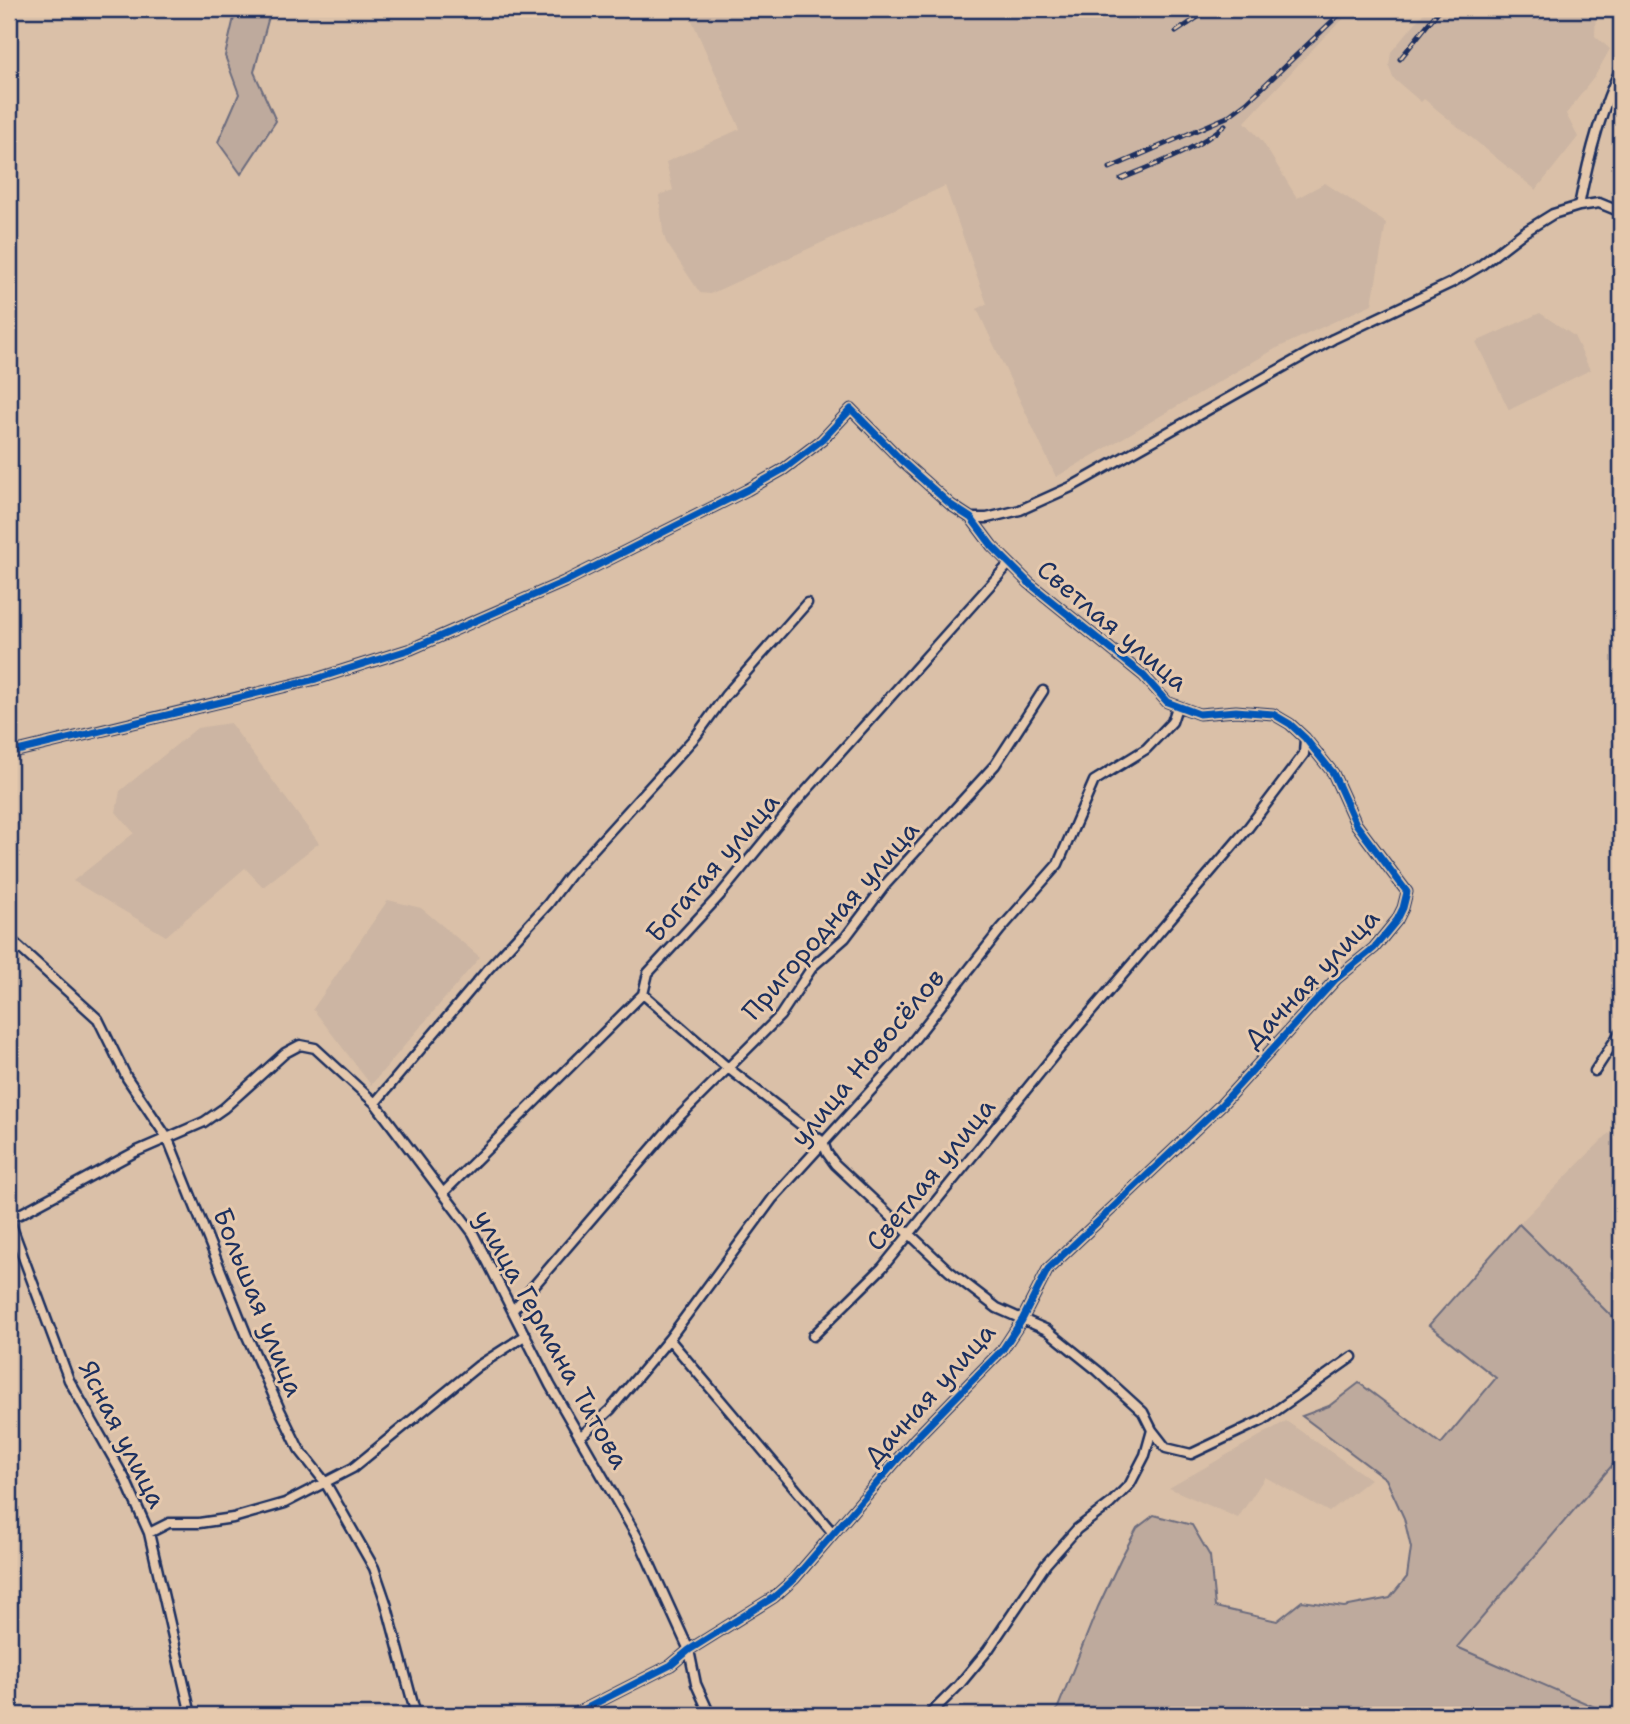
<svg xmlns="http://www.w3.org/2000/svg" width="1630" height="1724" font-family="'Shantell Sans',sans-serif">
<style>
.built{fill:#ccb5a3}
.green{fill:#beaa9d;stroke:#6c6c7e;stroke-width:2}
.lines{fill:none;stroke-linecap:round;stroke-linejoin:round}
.street-casing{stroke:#1b2f5e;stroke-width:13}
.street{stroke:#e6c9ad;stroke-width:8}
.rail-casing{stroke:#1b2f5e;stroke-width:5}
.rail{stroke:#e6c9ad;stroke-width:2.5;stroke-dasharray:8;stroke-linecap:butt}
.cycleway-casing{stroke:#e6c9ad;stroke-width:11}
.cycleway{stroke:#0057b8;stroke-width:7}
.labels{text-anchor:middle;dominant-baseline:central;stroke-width:6;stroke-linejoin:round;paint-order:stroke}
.street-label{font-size:26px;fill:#1b2f5e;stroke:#e6c9ad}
</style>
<rect width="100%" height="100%" fill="#dac0a8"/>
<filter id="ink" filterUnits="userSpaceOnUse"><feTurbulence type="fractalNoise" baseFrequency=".0143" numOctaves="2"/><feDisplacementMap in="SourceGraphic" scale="14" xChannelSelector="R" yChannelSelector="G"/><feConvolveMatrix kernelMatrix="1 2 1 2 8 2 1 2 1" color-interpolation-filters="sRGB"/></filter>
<g filter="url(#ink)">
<path class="built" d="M 687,9 L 1354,9 L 1324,37 L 1245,122 L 1262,141 L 1297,198 L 1325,183 L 1386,223 L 1372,304 L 1275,349 L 1056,477 L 977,309 L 987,304 L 945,186 L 710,294 L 700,293 L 666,242 L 663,232 L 659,195 L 673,190 L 666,162 L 740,129 Z
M 1427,9 L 1596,9 L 1595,36 L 1610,49 L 1595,76 L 1566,114 L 1578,137 L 1536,190 L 1424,99 L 1421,102 L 1393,78 L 1389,66 L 1391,52 Z
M 1540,313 L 1574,336 L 1590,370 L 1509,410 L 1476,342 Z
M 230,723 L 319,843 L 263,887 L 245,868 L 166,936 L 73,881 L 134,833 L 116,812 L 120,791 L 197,728 Z
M 388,900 L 421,908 L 480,957 L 371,1085 L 313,1009 Z
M 1609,1133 L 1621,1146 L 1621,1326 L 1519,1224 Z
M 1286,1421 L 1370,1479 L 1329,1512 L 1265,1477 L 1238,1518 L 1169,1488 Z
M 1621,1455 L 1621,1715 L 1613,1715 L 1457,1647 Z"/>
<path class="green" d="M 236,9 L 271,9 L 254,72 L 276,121 L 241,174 L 218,142 L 239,94 L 225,56 Z
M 1519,1224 L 1621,1326 L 1621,1455 L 1457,1647 L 1613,1715 L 1055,1715 L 1098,1607 L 1121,1558 L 1137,1528 L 1154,1515 L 1192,1525 L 1210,1556 L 1215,1607 L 1277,1621 L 1302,1601 L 1344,1607 L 1390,1598 L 1407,1577 L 1411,1548 L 1404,1518 L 1386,1479 L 1302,1416 L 1329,1406 L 1359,1383 L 1441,1444 L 1496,1378 L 1429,1325 Z"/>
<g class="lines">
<g class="street-casing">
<path id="street" d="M 1579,206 L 1599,203 L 1621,212
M 971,518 L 987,518 L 1020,510 L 1071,487 L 1333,339 L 1451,283 L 1480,266 L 1524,232 L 1553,214 L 1579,206 C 1588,159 1600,111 1621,68
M 9,753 L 316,679 L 411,649 L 564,582 L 747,490 L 784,469 L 822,440 L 851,409 L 903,462 L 951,505 L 971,518 L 992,546 L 1029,583 L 1144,676 L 1167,702 L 1199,714 L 1236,711 L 1273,714 L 1290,724 L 1305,738 L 1333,773 L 1356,824 L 1407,892 L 1403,908 L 1397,920 L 1374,948 L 1336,979 L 1221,1105 L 1048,1269 L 1022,1320 L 1003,1349 L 915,1439 L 794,1579 L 774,1597 L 689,1650 L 671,1665 L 573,1715
M 9,938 L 98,1019 L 127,1078 L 168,1139 L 247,1336 L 280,1410 L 299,1449 L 325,1482 L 374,1568 L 386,1603 L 416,1715
M 643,994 L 728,1068 L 823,1142 L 827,1153 L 835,1164 L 949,1271 L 997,1308 L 1047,1330 L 1098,1371 L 1143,1412 L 1152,1430
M 1595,1071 L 1621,1031
M 375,1103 L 489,968 L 548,904 L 569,876 L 696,736 L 725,696 L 807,603
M 444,1192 L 643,994 L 648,973 L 720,895 L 797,801 L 1009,564
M 9,1216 L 20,1214 L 135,1152 L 204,1122 L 224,1108 L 285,1053 L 300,1045 L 315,1048 L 375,1103 L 473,1233 L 550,1385 L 639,1540 L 689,1650 L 696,1684 L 710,1715
M 9,1219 L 69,1380 L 125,1479 L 149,1533 L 191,1715
M 513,1310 L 679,1117 L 780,1016 L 813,966 L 845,938 L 885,885 L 995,765 L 1043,691
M 813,1336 L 882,1268 L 1055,1054 L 1248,828 L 1304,754 L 1305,738
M 669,1339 L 832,1532
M 580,1437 L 610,1410 L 669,1339 L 773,1198 L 895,1064 L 1000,930 L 1058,864 L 1094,781 L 1146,749 L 1172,722 L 1177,707
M 149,1533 L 169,1523 L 199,1523 L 233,1518 L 285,1503 L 353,1468 L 478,1366 L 526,1335
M 929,1715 L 959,1685 L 988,1650 L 1046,1564 L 1077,1529 L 1110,1504 L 1130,1484 L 1145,1455 L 1152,1430 L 1166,1448 L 1191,1454 L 1263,1420 L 1352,1357"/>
</g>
<use href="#street" class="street"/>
<g class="rail-casing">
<path id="rail" d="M 1176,32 L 1210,9
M 1400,59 L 1440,9
M 1110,168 L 1227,117 L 1247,102 L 1345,9
M 1121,179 C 1156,164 1196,150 1225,125"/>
</g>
<use href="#rail" class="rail"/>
<g class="cycleway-casing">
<path id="cycleway" d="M 9,753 L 316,679 L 411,649 L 564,582 L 747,490 L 784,469 L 822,440 L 851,409 L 903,462 L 951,505 L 971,518 L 992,546 L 1029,583 L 1144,676 L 1167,702 L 1199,714 L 1236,711 L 1273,714 L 1290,724 L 1305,738 L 1333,773 L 1356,824 L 1407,892 L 1403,908 L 1397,920 L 1374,948 L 1336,979 L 1221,1105 L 1048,1269 L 1022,1320 L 1003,1349 L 915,1439 L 794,1579 L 774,1597 L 689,1650 L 671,1665 L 573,1715"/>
</g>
<use href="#cycleway" class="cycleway"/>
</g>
</g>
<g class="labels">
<g class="street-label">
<text transform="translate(1113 625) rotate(40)">Светлая улица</text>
<text transform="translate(712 867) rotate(-49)">Богатая улица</text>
<text transform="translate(830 920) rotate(-49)">Пригородная улица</text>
<text transform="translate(1311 978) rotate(-46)">Дачная улица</text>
<text transform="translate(867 1057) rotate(-50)">улица Новосёлов</text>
<text transform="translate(930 1174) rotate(-51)">Светлая улица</text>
<text transform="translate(259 1302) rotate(68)">Большая улица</text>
<text transform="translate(552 1339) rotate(61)">улица Германа Титова</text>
<text transform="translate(929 1394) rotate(-48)">Дачная улица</text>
<text transform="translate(123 1434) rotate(63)">Ясная улица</text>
</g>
</g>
<rect width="1630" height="1724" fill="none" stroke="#e6c9ad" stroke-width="35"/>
<rect x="18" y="18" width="1595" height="1689" fill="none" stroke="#1b2f5e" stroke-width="2.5" filter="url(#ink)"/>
</svg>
